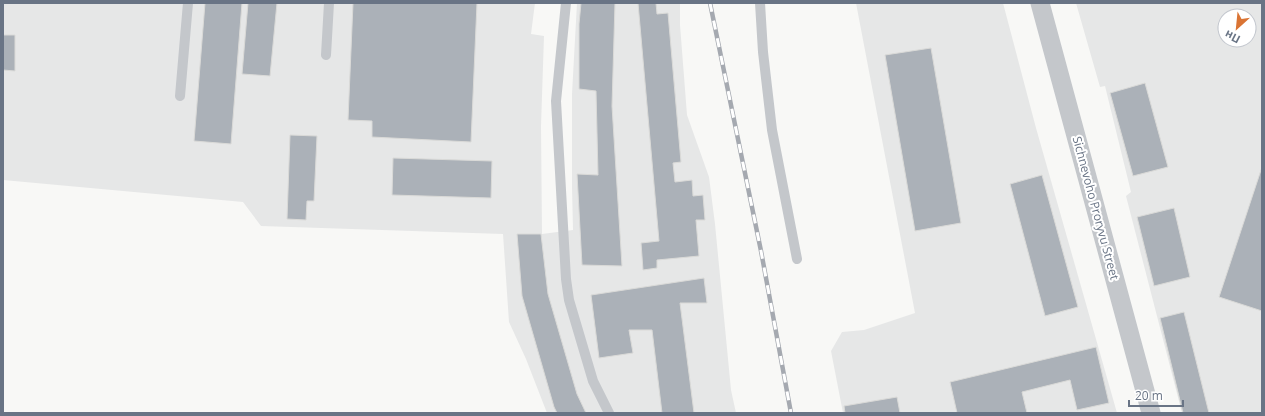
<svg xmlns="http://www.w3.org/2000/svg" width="1265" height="416" font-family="'Open Sans',sans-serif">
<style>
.built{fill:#e6e7e7;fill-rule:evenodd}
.building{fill:#abb1b8;stroke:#dadad8}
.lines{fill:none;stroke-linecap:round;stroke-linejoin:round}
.service{stroke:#c4c7cb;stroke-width:10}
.minor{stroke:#c4c7cb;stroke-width:19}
.rail-casing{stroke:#a5a9b0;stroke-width:4.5}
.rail{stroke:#fff;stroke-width:3;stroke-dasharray:9;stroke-linecap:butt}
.labels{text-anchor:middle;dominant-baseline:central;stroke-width:4;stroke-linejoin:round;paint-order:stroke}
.street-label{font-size:12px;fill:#697485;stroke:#fff}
</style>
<rect width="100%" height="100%" fill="#f8f8f6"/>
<path class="built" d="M 3,3 L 535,3 L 531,34 L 544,36 L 541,126 L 542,234 L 573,230 L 572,187 L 572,94 L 577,3 L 680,3 L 680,25 L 687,115 L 709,177 L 715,224 L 731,390 L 736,413 L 547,413 L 526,359 L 509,322 L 503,234 L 261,226 L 243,202 L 3,180 Z
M 856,3 L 1003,3 L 1036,128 L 1117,413 L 843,413 L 831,351 L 842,332 L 864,330 L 915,313 Z
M 1076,3 L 1262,3 L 1262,413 L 1182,413 L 1126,196 L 1131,192 L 1105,86 L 1100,87 ZM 1225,16 L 1249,16 L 1249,40 L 1225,40 Z"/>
<path class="building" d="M 205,3 L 242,3 L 231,144 L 194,141 Z
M 248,3 L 277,3 L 270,76 L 242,74 Z
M 353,3 L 477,3 L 471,142 L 372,137 L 372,121 L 348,120 Z
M 581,3 L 615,3 L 612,106 L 622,266 L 582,265 L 577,174 L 598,175 L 596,91 L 579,89 L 579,24 Z
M 638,3 L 656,3 L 657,14 L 668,13 L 681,162 L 673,163 L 675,182 L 692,180 L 693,196 L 703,195 L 705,220 L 696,220 L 699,256 L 657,260 L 657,268 L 643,270 L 641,243 L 659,241 Z
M 3,35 L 15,35 L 15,71 L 3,70 Z
M 931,48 L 961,223 L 915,231 L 885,55 Z
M 1145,83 L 1168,167 L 1133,176 L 1110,93 Z
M 290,135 L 317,136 L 314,201 L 307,201 L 306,220 L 287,219 Z
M 393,158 L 492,161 L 491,198 L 392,195 Z
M 1262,167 L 1262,311 L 1219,297 Z
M 1042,175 L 1078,307 L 1045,316 L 1010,184 Z
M 1174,208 L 1190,277 L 1154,286 L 1137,217 Z
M 517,234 L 541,234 L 548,294 L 577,394 L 586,413 L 557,413 L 554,407 L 522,296 Z
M 704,278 L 707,303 L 680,303 L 694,413 L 662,413 L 652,330 L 629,330 L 633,353 L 599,358 L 591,295 Z
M 1184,312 L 1209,413 L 1183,413 L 1160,318 Z
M 1096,347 L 1109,403 L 1077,410 L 1070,380 L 1022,392 L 1027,413 L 957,413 L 950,382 Z
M 897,397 L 900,413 L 845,413 L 844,406 Z"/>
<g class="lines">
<path class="service" d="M 566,3 L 556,101 L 566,279 L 569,300 L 593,381 L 609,413
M 760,3 L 763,52 L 772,130 L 797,259
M 326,55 L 329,3
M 180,96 L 188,3"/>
<path class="minor" d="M 1040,3 L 1151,413"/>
<g class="rail-casing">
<path id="rail" d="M 710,3 L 761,251 L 791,413"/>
</g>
<use href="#rail" class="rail"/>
</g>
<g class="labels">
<g class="street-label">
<text transform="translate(1096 208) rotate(75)">Sichnevoho Proryvu Street</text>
</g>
</g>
<rect width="1265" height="416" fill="none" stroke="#697485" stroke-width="8"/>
<g transform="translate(1237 28) rotate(207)"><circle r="19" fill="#ffffff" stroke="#c3c7ce"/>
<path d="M0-3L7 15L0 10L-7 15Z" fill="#da7434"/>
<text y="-6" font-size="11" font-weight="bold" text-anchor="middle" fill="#697485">Пн</text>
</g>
<path d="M1129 400v6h54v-6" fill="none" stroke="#697485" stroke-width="2"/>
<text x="1135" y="400" font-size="12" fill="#697485" stroke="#ffffff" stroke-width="3" paint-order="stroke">20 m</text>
</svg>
